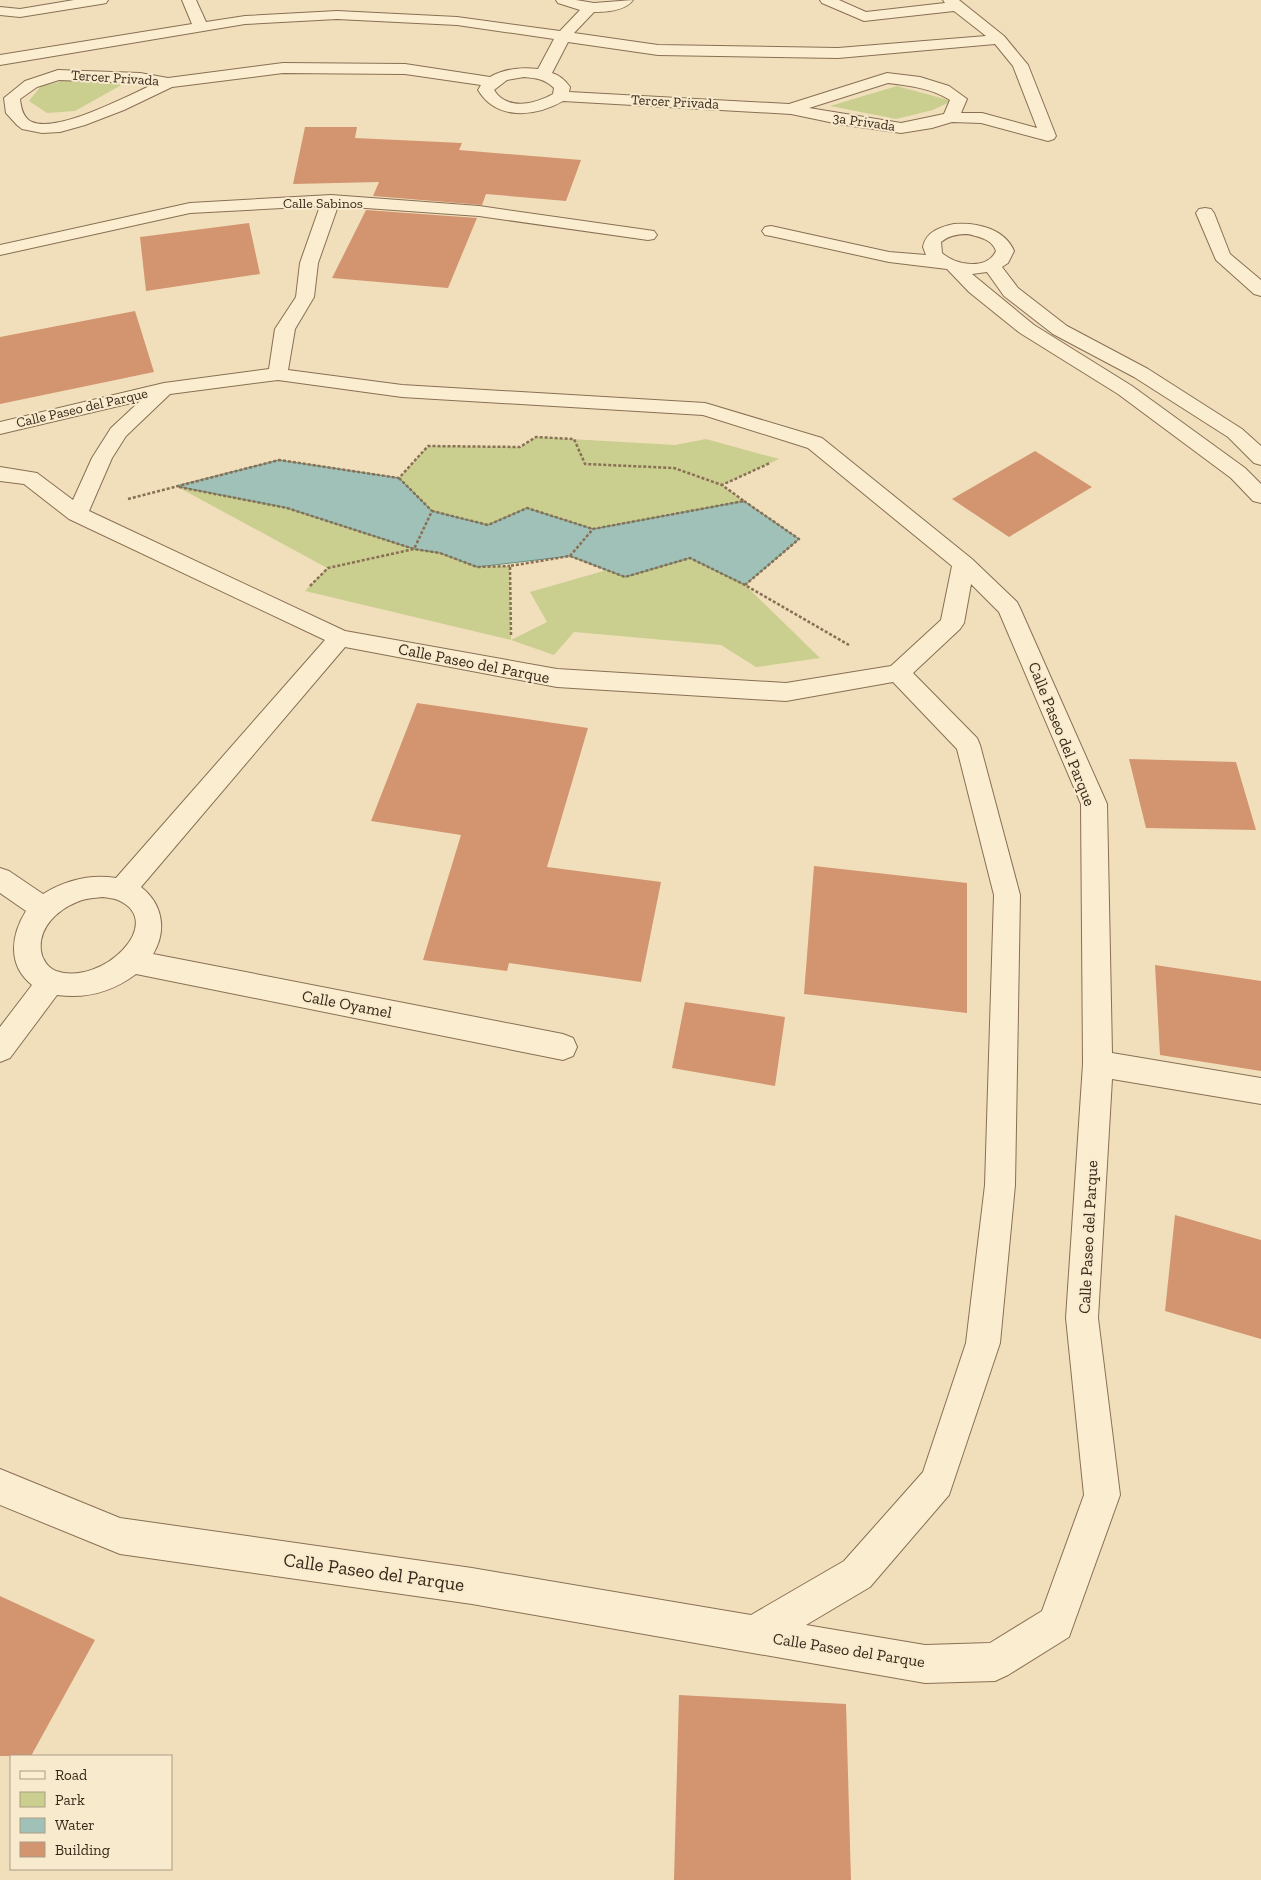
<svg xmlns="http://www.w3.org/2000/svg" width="1261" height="1880" font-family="'Zilla Slab',serif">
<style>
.green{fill:#cacf8f}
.water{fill:#a0c1b7;stroke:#678f84}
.building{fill:#d2956f}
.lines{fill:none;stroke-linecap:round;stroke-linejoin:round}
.street-casing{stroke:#896f54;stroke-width:2}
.path{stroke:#896f54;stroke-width:2.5;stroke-dasharray:3 2;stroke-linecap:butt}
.street{fill:#fbedcf;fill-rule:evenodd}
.labels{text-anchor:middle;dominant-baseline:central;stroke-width:4;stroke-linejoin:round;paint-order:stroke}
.far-street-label{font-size:14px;fill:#37271a;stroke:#f8eacc}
.street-label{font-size:16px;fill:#37271a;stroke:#f8eacc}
.near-street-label{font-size:19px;fill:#37271a;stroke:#f8eacc}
</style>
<rect width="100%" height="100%" fill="#f1dfbc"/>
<path class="green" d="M 77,78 L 125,83 L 75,111 L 47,113 L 29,101 L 41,86 Z
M 897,86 L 952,101 L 933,110 L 896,119 L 830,106 Z
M 536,437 L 675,445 L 706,439 L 779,459 L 722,485 L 744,501 L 593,529 L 527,508 L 488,525 L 432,511 L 399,478 L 428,446 L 520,447 Z
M 176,486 L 287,508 L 414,549 L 440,553 L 476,567 L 510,566 L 511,640 L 547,622 L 530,592 L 607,570 L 625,577 L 690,558 L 745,585 L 820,658 L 756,667 L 721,645 L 574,632 L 554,655 L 511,640 L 305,591 L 327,568 Z"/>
<path class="water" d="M 279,460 L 399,478 L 432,511 L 488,525 L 527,508 L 593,529 L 744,501 L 799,539 L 745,585 L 690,558 L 625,577 L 570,556 L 477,567 L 440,553 L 414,549 L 287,508 L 176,486 Z"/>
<path class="building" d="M 305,127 L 357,127 L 355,138 L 462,143 L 459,150 L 581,160 L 566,201 L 486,194 L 482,205 L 373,196 L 379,182 L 293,184 Z
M 366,210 L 477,218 L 448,288 L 332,278 Z
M 249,223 L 260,274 L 146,291 L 140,237 Z
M 135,311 L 154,372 L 0,404 L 0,337 Z
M 1035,451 L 1092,487 L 1009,537 L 952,499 Z
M 417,703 L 588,728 L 547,867 L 661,882 L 641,982 L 509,963 L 507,971 L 423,960 L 461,835 L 371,821 Z
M 1129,759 L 1236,762 L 1256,830 L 1146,828 Z
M 814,866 L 967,883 L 967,1013 L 804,994 Z
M 1155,965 L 1261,981 L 1261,1071 L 1160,1055 Z
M 685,1002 L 785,1017 L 775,1086 L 672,1068 Z
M 1175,1215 L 1261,1240 L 1261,1339 L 1165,1311 Z
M 0,1596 L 95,1640 L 31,1756 L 0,1756 Z
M 679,1695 L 846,1704 L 851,1880 L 674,1880 Z"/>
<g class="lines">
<g class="street-casing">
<path id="street" d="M 74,0 L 108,0 L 106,3 L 101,4 L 20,17 L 0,15 L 0,7 L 20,9 Z
M 182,0 L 196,0 L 206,22 L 245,16 L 337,11 L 457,17 L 560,31 L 580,10 L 558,3 L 556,0 L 576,0 L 594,3 L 633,0 C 625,11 606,12 594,12 L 574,33 L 658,45 L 838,48 L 986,36 L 954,11 L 864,21 L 822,3 L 820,0 L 839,0 L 866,12 L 945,3 L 943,0 L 959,0 L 1004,36 L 1028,65 L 1056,136 L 1054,139 L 1048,141 L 981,123 L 952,122 L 932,128 L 901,133 L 839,124 L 791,114 L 563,101 C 535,117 497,121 478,90 L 481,85 L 405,74 L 283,73 L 172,87 L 124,110 L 85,125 L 60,132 L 42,133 L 22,129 L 17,125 L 6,113 L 4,98 L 25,81 L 58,70 L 140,73 L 168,78 L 283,63 L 405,64 L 490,77 C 504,69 522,67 538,69 L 554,39 L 457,25 L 337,19 L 245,24 L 0,65 L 0,55 L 192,24 ZM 568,42 L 658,55 L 838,58 L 995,44 L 1013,66 L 1037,128 L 982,113 L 961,113 L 967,99 L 949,86 L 920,77 L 887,73 L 789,104 L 569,92 L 570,87 C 565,80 559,75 552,73 ZM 524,77 C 536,78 545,79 554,88 L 553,94 C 535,104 507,111 494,90 L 507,80 ZM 59,80 L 140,83 L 152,85 C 127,96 58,133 32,122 C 23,118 21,108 20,99 L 37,87 ZM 888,83 C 911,86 931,88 950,100 L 944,114 L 901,123 L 809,108 Z
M 331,195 L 479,206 L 654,231 L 657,235 L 654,239 L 648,240 L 479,216 L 338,206 L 318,263 L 314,297 L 295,329 L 288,370 L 402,385 L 705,403 L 822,438 L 972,559 L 1017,602 L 1020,608 L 1107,804 L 1112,1053 L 1261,1078 L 1261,1104 L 1112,1079 L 1098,1318 L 1120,1495 L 1069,1637 L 1008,1675 L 995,1681 L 925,1683 L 472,1604 L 120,1554 L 0,1505 L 0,1469 L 120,1518 L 472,1568 L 751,1615 L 844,1561 L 923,1472 L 966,1343 L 985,1185 L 994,895 L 957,749 L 893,682 L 786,701 L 557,687 L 345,647 L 141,887 C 163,904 167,931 153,954 L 563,1034 L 573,1038 L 577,1047 L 573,1056 L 563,1060 L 136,974 C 112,992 87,999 57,995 L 10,1058 L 0,1062 L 0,1027 L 32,985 C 7,965 11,935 26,911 L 0,893 L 0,868 L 9,871 L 43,894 C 66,880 91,874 116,878 L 325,640 L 69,519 L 24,484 L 0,481 L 0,467 L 37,473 L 73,500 L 92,458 L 111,428 L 140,401 L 0,434 L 0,422 L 164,383 L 269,369 L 275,329 L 296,297 L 300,263 L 320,206 L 190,213 L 0,255 L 0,245 L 190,203 ZM 278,380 L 402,397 L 703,415 L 808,448 L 952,566 L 941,620 L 891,666 L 786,683 L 557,669 L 345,631 L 89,511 L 112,458 L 126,436 L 170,394 ZM 971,584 L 999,612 L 1081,804 L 1083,1064 L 1066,1318 L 1084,1495 L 1042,1611 L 990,1643 L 925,1645 L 806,1625 L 870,1587 L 949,1495 L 1000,1343 L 1015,1185 L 1020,895 L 980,745 L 977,738 L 913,673 L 960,629 L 964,623 ZM 103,897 C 108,898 113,898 118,900 C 168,922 102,987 56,971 C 48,968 42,959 41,951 C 38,928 57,910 77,902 C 85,898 94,898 103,897 Z
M 1205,208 L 1211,209 L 1214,213 L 1230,254 L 1261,280 L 1261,296 L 1254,294 L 1216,260 L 1196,213 L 1199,209 Z
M 954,224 C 977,222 1005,229 1014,251 L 1008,263 L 1002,267 L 1018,288 L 1067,326 L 1148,369 L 1242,429 L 1261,446 L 1261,465 L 1254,463 L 1228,437 L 1134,377 L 1053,334 L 1004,296 L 987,272 L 972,274 L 1034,325 L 1132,386 L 1245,468 L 1261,484 L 1261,503 L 1253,501 L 1231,478 L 1118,394 L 1020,333 L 969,292 L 947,269 L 889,262 L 771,236 L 765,235 L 762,231 L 765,227 L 771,226 L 889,252 L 926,255 L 923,247 C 926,231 941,227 954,224 ZM 968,234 C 979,237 992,239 996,251 C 987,271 955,265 942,253 L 941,242 C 949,235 958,234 968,234 Z"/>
</g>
<path class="path" d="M 399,478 L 432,511
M 179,487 L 287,508 L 414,549 L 432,511 L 488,525 L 527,508 L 593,529
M 128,499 L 279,460 L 399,478 L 428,446 L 520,447 L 536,437 L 574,439 L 585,464 L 674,468 L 722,485
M 744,501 L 799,539 L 745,585 L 849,645
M 570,556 L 593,529 L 744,501 L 722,485 L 770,463
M 310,586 L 328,568 L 414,549 L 440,553 L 477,567 L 510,566
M 511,635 L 510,566 L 570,556 L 625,577 L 690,558 L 745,585"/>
<use href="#street" class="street"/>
</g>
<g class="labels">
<g class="far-street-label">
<text transform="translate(115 78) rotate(4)">Tercer Privada</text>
<text transform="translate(675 102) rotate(3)">Tercer Privada</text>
<text transform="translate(864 122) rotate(8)">3a Privada</text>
<text x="323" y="203">Calle Sabinos</text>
<text transform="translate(82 408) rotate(-13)">Calle Paseo del Parque</text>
</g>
<g class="street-label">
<text transform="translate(474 663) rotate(11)">Calle Paseo del Parque</text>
<text transform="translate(1062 734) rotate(68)">Calle Paseo del Parque</text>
<text transform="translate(347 1004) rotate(11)">Calle Oyamel</text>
<text transform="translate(1088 1237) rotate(-87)">Calle Paseo del Parque</text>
<text transform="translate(849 1650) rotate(9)">Calle Paseo del Parque</text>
</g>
<g class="near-street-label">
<text transform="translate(374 1572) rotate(8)">Calle Paseo del Parque</text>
</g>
</g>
<rect x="10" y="1755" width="162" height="115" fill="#f8eacc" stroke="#ab9c85"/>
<rect x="20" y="1771" width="25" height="8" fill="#fbedcf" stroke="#ab9c85"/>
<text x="55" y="1780" font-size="15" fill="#37271a">Road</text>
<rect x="20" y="1792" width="25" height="15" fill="#cacf8f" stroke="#ab9c85"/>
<text x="55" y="1805" font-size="15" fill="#37271a">Park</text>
<rect x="20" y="1818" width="25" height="15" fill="#a0c1b7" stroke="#ab9c85"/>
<text x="55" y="1830" font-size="15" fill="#37271a">Water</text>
<rect x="20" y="1842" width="25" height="15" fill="#d2956f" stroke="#ab9c85"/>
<text x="55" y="1855" font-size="15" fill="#37271a">Building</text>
</svg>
